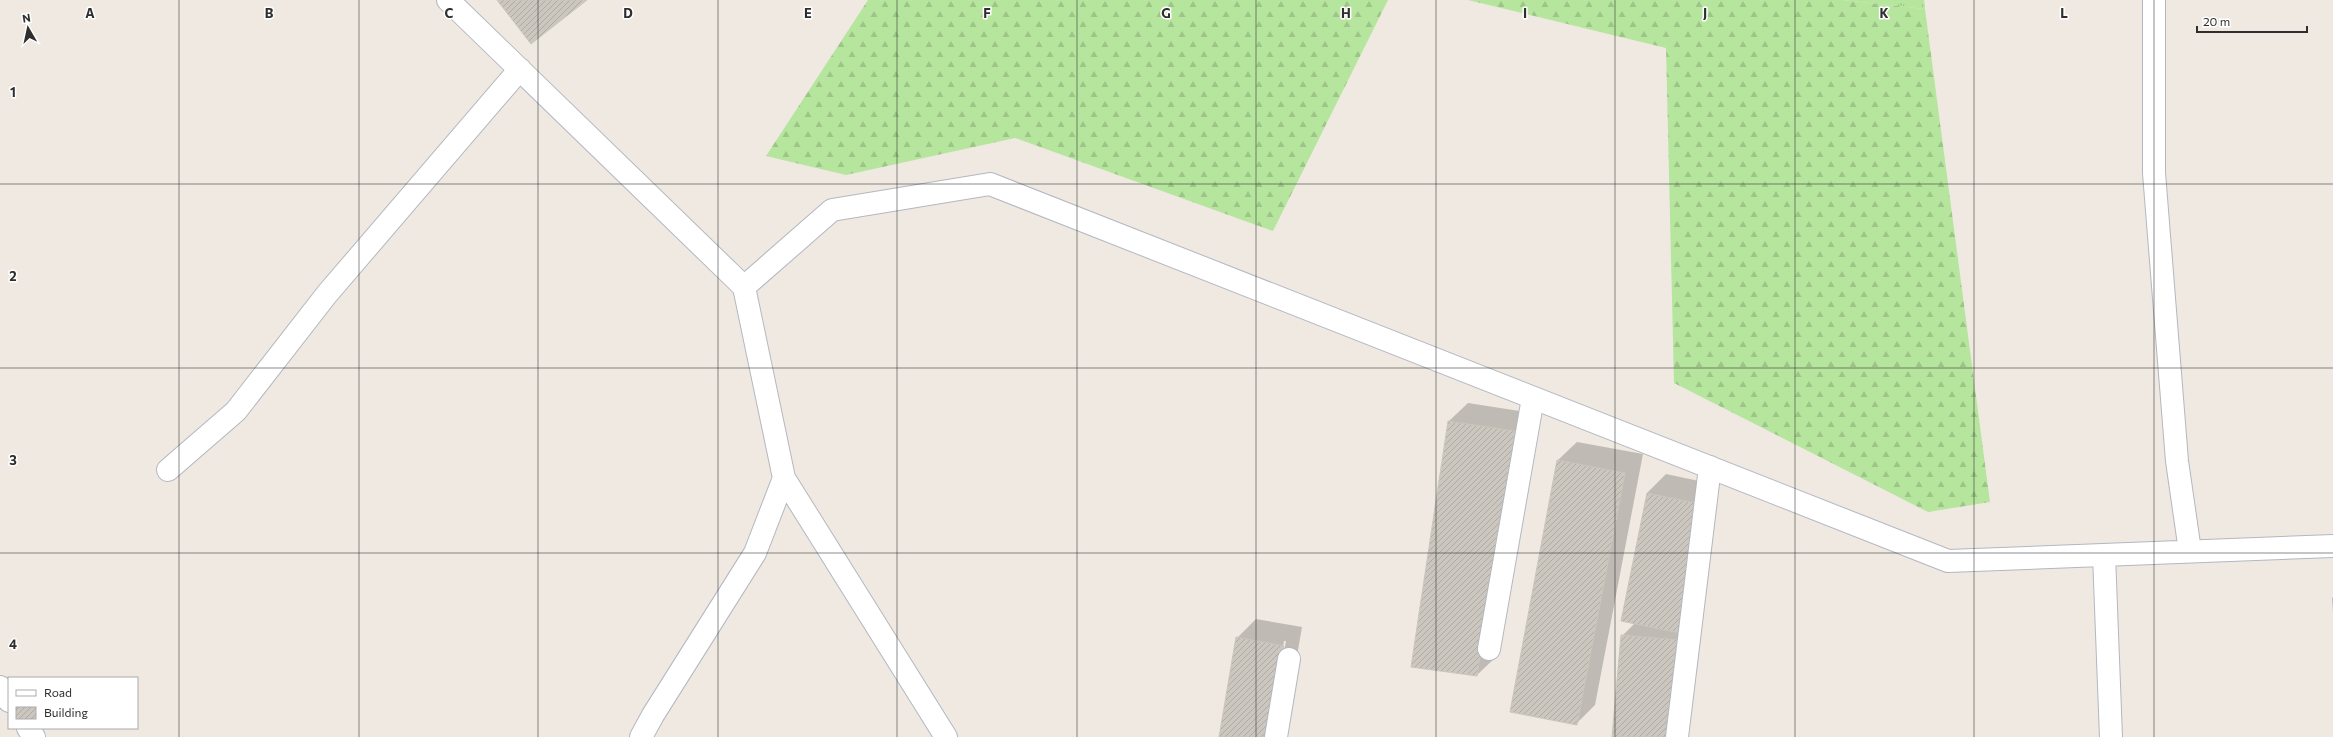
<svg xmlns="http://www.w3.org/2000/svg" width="2333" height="737" font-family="Commissioner,sans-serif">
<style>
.grass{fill:url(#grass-tufts)}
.forest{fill:url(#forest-firs)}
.shadow{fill:#0003}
.building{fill:url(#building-hatch);stroke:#cbc5ba}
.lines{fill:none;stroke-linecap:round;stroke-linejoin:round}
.minor-casing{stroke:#b4b7c1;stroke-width:24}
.minor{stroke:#fff;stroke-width:22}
.grid{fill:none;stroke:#2e2e2e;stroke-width:1;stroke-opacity:0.55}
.grid-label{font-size:13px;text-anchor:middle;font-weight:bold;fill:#2e2e2e;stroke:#fff;stroke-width:3;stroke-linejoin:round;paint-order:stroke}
</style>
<defs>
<pattern id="grass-tufts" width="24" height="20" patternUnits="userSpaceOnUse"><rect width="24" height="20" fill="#b6e59e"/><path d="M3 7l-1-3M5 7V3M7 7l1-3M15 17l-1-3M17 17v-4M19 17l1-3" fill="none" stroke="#9dc588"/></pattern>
<pattern id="forest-firs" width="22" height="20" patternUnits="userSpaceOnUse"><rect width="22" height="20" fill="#b6e59e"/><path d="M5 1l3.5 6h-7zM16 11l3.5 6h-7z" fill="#9dc588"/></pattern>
<pattern id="building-hatch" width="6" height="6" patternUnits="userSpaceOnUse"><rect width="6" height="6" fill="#cbc7bf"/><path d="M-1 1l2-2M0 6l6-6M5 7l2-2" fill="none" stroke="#afaba4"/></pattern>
</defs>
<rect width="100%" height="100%" fill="#efe9e1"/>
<path class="grass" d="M 1842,0 L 1924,0 L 1925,9 Z"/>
<path class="forest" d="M 868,0 L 1388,0 L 1273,231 L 1015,138 L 846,175 L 766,156 Z
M 1468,0 L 1842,0 L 1925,9 L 1990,502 L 1928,512 L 1674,383 L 1666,48 Z"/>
<path class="shadow" d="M 1468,403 L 1533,413 L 1496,657 L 1477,675 L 1449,421 Z
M 1577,442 L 1643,454 L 1595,705 L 1576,724 L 1558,460 Z
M 1666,474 L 1718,485 L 1687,737 L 1613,737 L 1622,636 L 1635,623 L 1622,620 L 1647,493 Z
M 2333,597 L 2333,613 L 2332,598 Z
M 1256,619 L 1302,627 L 1283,737 L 1269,737 L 1286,641 L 1284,641 L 1267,737 L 1220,737 L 1237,638 Z"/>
<path class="building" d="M 497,0 L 587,0 L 531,44 Z
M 1448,421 L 1515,431 L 1477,676 L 1411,667 Z
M 1557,460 L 1625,473 L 1577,725 L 1510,712 Z
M 1647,493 L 1700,504 L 1680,633 L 1621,621 Z
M 1621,635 L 1679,640 L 1670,737 L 1612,737 Z
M 1236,637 L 1284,646 L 1268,737 L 1219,737 Z"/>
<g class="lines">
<g class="minor-casing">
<path id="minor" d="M 448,0 L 744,287 L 832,210 L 990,184 L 1948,561 L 2333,546
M 2154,0 L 2154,173 L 2177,461 L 2190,551
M 744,287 L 784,478 L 946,737
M 168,470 L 236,411 L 327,294 L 520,69
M 2104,555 L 2111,737
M 1489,649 L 1533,398
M 0,687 L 9,701
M 28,728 L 34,737
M 641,737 L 653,715 L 755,553 L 784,478
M 1276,737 L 1289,659
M 1677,737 L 1710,467"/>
</g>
<use href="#minor" class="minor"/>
</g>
<path class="grid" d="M 179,0 L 179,737M 359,0 L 359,737M 538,0 L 538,737M 718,0 L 718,737M 897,0 L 897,737M 1077,0 L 1077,737M 1256,0 L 1256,737M 1436,0 L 1436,737M 1615,0 L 1615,737M 1795,0 L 1795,737M 1974,0 L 1974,737M 2154,0 L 2154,737M 0,184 L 2333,184M 0,368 L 2333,368M 0,553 L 2333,553"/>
<g class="grid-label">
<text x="90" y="18">A</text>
<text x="269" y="18">B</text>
<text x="449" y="18">C</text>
<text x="628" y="18">D</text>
<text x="808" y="18">E</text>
<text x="987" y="18">F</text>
<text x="1166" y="18">G</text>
<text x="1346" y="18">H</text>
<text x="1525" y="18">I</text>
<text x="1705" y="18">J</text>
<text x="1884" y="18">K</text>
<text x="2064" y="18">L</text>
<text x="13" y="97">1</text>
<text x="13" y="281">2</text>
<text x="13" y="465">3</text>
<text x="13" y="649">4</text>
</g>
<rect x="8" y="677" width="130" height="52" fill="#ffffff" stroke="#ababab"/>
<rect x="16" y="690" width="20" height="6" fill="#ffffff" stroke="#ababab"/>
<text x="44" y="697" font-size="12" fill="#2e2e2e">Road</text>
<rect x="16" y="707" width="20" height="12" fill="url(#building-hatch)" stroke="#ababab"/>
<text x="44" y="717" font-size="12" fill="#2e2e2e">Building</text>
<g transform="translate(28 28) rotate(351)" stroke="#ffffff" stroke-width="3" paint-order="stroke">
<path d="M0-3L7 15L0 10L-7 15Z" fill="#2e2e2e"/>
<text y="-6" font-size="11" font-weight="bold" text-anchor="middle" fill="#2e2e2e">N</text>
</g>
<path d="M2197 26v6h110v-6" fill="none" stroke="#2e2e2e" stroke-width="2"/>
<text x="2203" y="26" font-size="12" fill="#2e2e2e" stroke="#ffffff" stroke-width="3" paint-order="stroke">20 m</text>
</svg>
